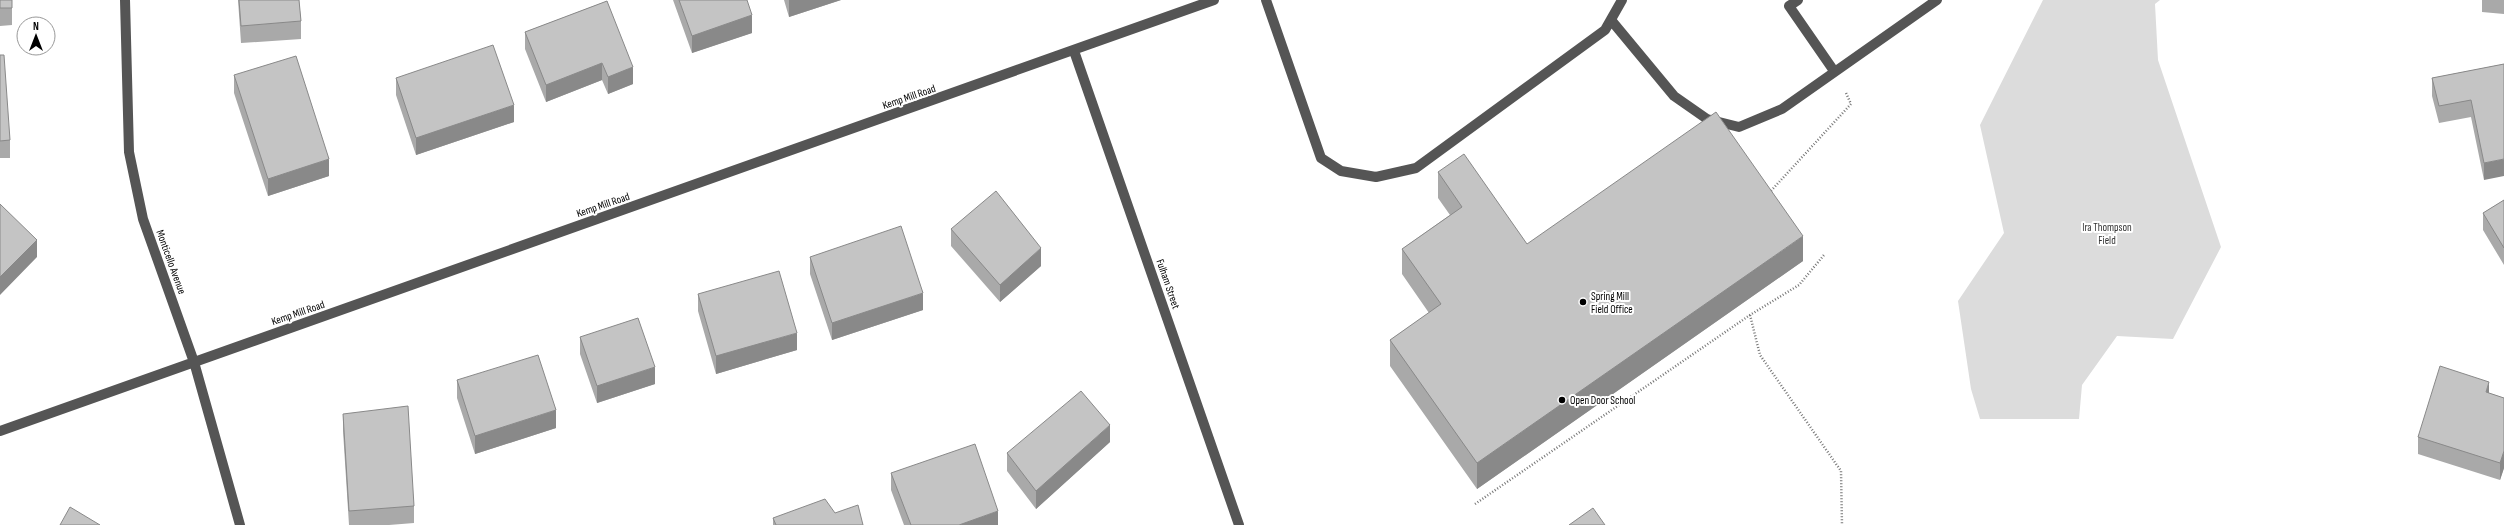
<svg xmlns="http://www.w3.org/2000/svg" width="2504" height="525" font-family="'Sofia Sans Condensed',sans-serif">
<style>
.green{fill:#dcdcdc}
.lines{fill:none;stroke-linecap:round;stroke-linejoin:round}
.path{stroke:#777;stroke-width:2.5;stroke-dasharray:1 2;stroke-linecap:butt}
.minor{stroke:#555;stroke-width:10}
.wall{fill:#a9a9a9}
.shaded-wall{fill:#898989}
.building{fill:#c4c4c4;stroke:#898989}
.poi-dot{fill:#000;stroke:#fff;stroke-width:1.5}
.labels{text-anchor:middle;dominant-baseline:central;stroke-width:4;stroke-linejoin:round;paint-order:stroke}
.street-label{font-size:11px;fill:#000;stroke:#fff}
.park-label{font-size:11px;fill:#333;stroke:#fff}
.poi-label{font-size:11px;fill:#000;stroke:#fff;text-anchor:start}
</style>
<rect width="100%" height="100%" fill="#fff"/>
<path class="green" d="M 2043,0 L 2160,0 L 2155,4 L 2158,60 L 2221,247 L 2173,339 L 2117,336 L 2082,385 L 2079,419 L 1980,419 L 1971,389 L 1958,301 L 2004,233 L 1980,125 Z"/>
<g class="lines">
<path class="path" d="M 1769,193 L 1851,104 L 1846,93
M 1750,315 L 1760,355 L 1841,471 L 1842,525
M 1475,504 L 1750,315 L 1799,285 L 1824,255"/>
<path class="minor" d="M 125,0 L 129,152 L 143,219 L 194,362 L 240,525
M 1266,0 L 1321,158 L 1341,171 L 1376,177 L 1416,168 L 1605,30 L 1622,0
M 1798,0 L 1789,6 L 1834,71
M 1611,20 L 1674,96 L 1707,119 L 1739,127 L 1782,109 L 1937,0
M 1074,51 L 1239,525
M 0,431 L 1214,0"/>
</g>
<path class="wall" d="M 0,0 L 12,0 L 12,25 L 0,26 Z
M 238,0 L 299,0 L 301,21 L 301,39 L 241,43 Z
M 673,0 L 747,0 L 752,33 L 692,53 Z
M 784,0 L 841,0 L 789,17 Z
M 2482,0 L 2504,0 L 2504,14 L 2482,12 Z
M 607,1 L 633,84 L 608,94 L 602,80 L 546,102 L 525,49 L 525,32 Z
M 0,55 L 10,140 L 10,158 L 0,158 Z
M 2504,64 L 2484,180 L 2471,117 L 2439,123 L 2432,96 L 2432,78 Z
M 234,75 L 329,176 L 268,196 L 234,93 Z
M 396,78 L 514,122 L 416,155 L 396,95 Z
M 1438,172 L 1527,244 L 1803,261 L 1477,489 L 1390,366 L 1390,340 L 1429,313 L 1402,274 L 1402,249 L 1450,215 L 1438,198 Z
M 2504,200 L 2504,265 L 2483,230 L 2483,213 Z
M 951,229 L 1041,266 L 1000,302 L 951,246 Z
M 810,257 L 923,310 L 832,340 L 810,274 Z
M 698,294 L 797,350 L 716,374 L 698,311 Z
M 580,337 L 655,384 L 597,403 L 580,354 Z
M 457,380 L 556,428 L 475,454 L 457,398 Z
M 2489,393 L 2504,398 L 2504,468 L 2500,480 L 2418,454 L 2418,437 Z
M 343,414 L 414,506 L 414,523 L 389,525 L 349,525 L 343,431 Z
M 1110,442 L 1036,509 L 1007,471 L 1007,453 Z
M 891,473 L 998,525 L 904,525 L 891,490 Z
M 835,513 L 863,525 L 773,525 L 773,518 Z"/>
<path class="shaded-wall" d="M 789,0 L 841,0 L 789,17 Z
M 752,15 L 752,33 L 692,53 L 692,36 Z
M 602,63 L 602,80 L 546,102 L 546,85 Z
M 633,67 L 633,84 L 608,94 L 608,77 Z
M 514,105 L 514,122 L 416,155 L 416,138 Z
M 329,159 L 329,176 L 268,196 L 268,179 Z
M 2504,159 L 2504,176 L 2484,180 L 2484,163 Z
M 1803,236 L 1803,261 L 1477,489 L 1477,463 Z
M 37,240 L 37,257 L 0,295 L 0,277 Z
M 1041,248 L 1041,266 L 1000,302 L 1000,285 Z
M 923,293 L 923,310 L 832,340 L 832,323 Z
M 797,333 L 797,350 L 716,374 L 716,356 Z
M 655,367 L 655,384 L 597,403 L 597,386 Z
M 2489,382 L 2489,399 L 2486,392 Z
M 556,410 L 556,428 L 475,454 L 475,436 Z
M 1110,425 L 1110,442 L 1036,509 L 1036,491 Z
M 2504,451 L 2504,468 L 2500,480 L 2500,463 Z
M 998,511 L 998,525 L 959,525 Z"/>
<path class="building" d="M 0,0 L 12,0 L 12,8 L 0,8 Z
M 239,0 L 299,0 L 301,21 L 241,26 Z
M 679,0 L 747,0 L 752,15 L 692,36 Z
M 607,1 L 633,67 L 608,77 L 602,63 L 546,85 L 525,32 Z
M 493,45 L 514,105 L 416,138 L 396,78 Z
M 0,55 L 4,55 L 10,140 L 0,141 Z
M 296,56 L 329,159 L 268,179 L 234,75 Z
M 2504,64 L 2504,159 L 2484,163 L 2471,100 L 2439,106 L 2432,78 Z
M 1716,112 L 1803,236 L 1477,463 L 1390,340 L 1441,304 L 1402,249 L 1462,207 L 1438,172 L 1464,154 L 1527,244 Z
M 996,191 L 1041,248 L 1000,285 L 951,229 Z
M 2504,200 L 2504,248 L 2483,213 Z
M 0,204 L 37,240 L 0,277 Z
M 901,226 L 923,293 L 832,323 L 810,257 Z
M 779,271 L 797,333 L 716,356 L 698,294 Z
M 638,318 L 655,367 L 597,386 L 580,337 Z
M 538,355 L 556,410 L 475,436 L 457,380 Z
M 2440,366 L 2489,382 L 2486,392 L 2504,398 L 2504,451 L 2500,463 L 2418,437 Z
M 1081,391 L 1110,425 L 1036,491 L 1007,453 Z
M 408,406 L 414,506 L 349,511 L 343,414 Z
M 975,444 L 998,511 L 959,525 L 911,525 L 891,473 Z
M 825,499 L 835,513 L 858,505 L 863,525 L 776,525 L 773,518 Z
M 70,507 L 100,525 L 60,525 Z
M 1593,508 L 1605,525 L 1569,525 Z"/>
<g class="poi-dot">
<circle cx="1583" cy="302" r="4"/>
<circle cx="1562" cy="400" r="4"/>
</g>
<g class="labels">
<g class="street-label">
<text transform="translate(909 97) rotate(-19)">Kemp Mill Road</text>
<text transform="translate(603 205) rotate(-19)">Kemp Mill Road</text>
<text transform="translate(171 262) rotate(70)">Monticello Avenue</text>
<text transform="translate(1168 284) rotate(71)">Fulham Street</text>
<text transform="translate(298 313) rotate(-19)">Kemp Mill Road</text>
</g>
<g class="park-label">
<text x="2107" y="227">Ira Thompson<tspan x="2107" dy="13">Field</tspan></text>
</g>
<g class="poi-label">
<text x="1591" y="296">Spring Mill<tspan x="1591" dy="13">Field Office</tspan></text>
<text x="1570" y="400">Open Door School</text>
</g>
</g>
<g transform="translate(36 36)"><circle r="19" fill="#ffffff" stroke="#999999"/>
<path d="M0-3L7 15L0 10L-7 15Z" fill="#000000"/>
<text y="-6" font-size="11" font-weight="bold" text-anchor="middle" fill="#000000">N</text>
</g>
</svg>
